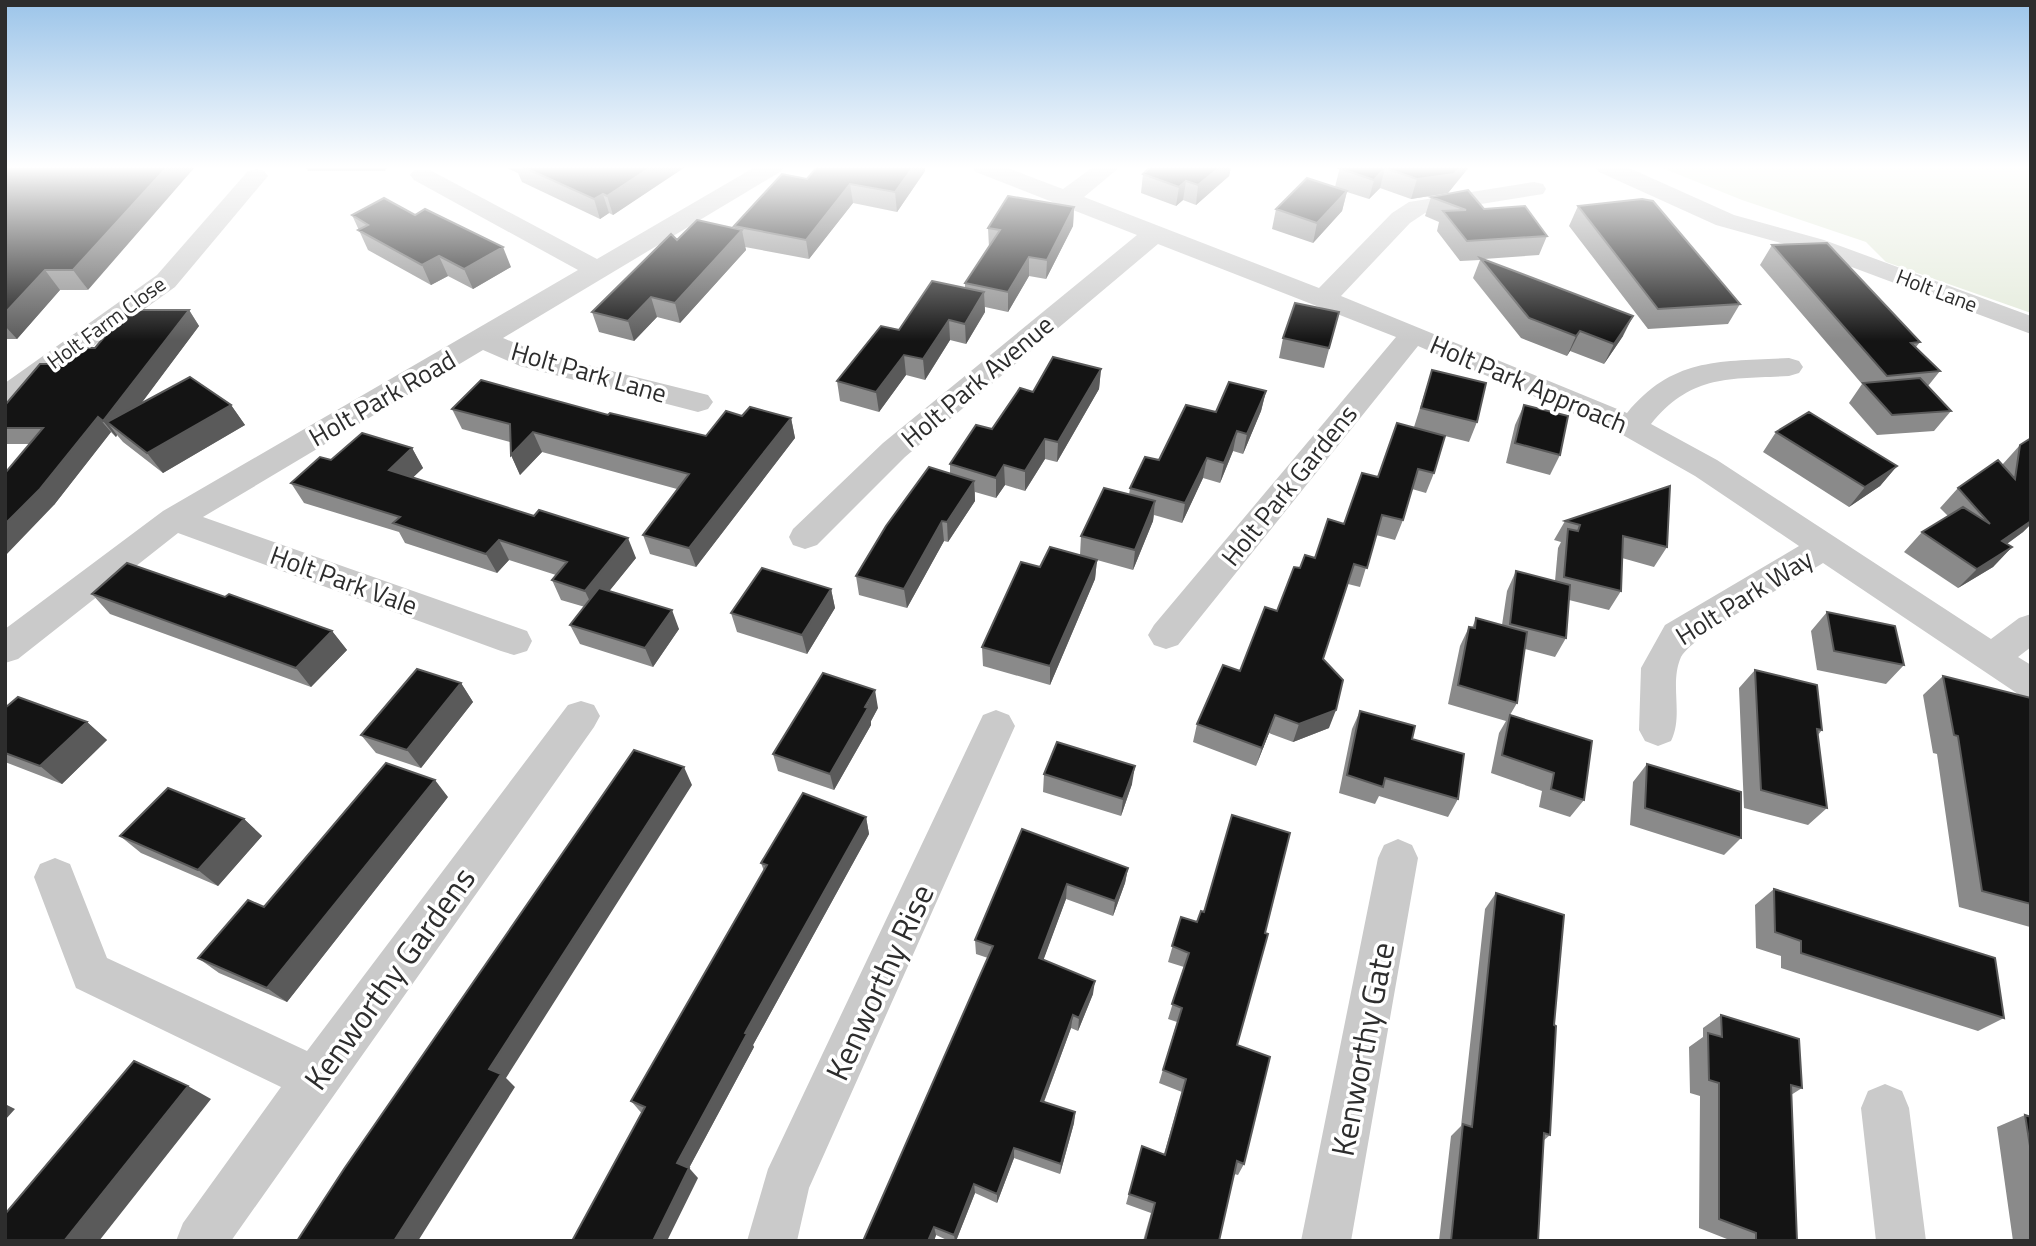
<svg xmlns="http://www.w3.org/2000/svg" width="2036" height="1246" font-family="'Titillium Web',sans-serif">
<style>
.green{fill:#e3eada}
.lines{fill:none;stroke-linecap:round;stroke-linejoin:round}
.street{fill:#cacaca;fill-rule:evenodd}
.wall{fill:#8a8a8a}
.shaded-wall{fill:#5a5a5a}
.building{fill:#141414;stroke:#5a5a5a;stroke-width:2}
.labels{text-anchor:middle;dominant-baseline:central;stroke-width:7;stroke-linejoin:round;paint-order:stroke}
.far-street-label{font-size:21px;fill:#2d2d2d;stroke:#fff}
.street-label{font-size:26px;fill:#2d2d2d;stroke:#fff}
.near-street-label{font-size:32px;fill:#2d2d2d;stroke:#fff}
</style>
<rect width="100%" height="100%" fill="#fff"/>
<path class="green" d="M 1660,167 L 2031,167 L 2031,313 L 1886,262 L 1866,242 L 1742,200 Z"/>
<g class="lines">
<path class="street" d="M 755,167 L 784,167 L 780,172 L 503,338 L 539,353 L 708,395 L 713,402 L 708,409 L 698,412 L 520,366 L 483,350 L 203,517 L 527,631 L 532,641 L 527,651 L 514,655 L 501,651 L 178,533 L 18,659 L 5,663 L 5,629 L 163,511 L 578,270 L 414,180 L 410,175 L 414,170 L 430,170 L 597,259 Z
M 972,167 L 1005,167 L 1063,189 L 1093,167 L 1120,167 L 1084,197 L 1319,288 L 1392,213 L 1409,202 L 1534,182 L 1543,184 L 1546,189 L 1543,194 L 1425,213 L 1410,223 L 1341,296 L 1627,413 C 1674,356 1721,362 1789,358 L 1799,361 L 1803,367 L 1799,373 L 1789,376 C 1730,379 1691,374 1651,424 L 1717,460 L 1991,639 L 2019,618 L 2031,614 L 2031,647 L 2018,657 L 2031,665 L 2031,699 L 2018,694 L 1823,563 C 1797,579 1691,636 1681,657 C 1669,684 1684,715 1671,741 L 1658,746 L 1645,741 L 1639,730 L 1641,668 L 1665,625 L 1799,546 L 1695,476 L 1621,434 L 1418,346 L 1178,645 L 1166,649 L 1154,645 L 1148,635 L 1154,625 L 1396,337 L 1158,244 L 905,457 L 817,545 L 805,549 L 793,545 L 789,537 L 793,529 L 883,443 L 1137,235 L 976,172 Z
M 1595,167 L 1627,167 L 1734,215 L 1824,240 L 2031,316 L 2031,334 L 1806,250 L 1716,225 L 1599,172 Z
M 256,169 L 264,171 L 268,176 L 175,287 L 39,385 L 15,406 L 5,409 L 5,383 L 157,275 L 248,171 Z
M 581,701 L 594,705 L 600,716 L 594,727 L 231,1241 L 176,1241 L 183,1223 L 281,1087 L 76,988 L 34,877 L 40,864 L 55,858 L 70,864 L 107,958 L 307,1051 L 568,705 Z
M 996,710 L 1009,715 L 1015,726 L 809,1188 L 797,1241 L 747,1241 L 768,1169 L 983,715 Z
M 1398,839 L 1412,845 L 1418,858 L 1351,1241 L 1301,1241 L 1378,858 L 1384,845 Z
M 1885,1084 L 1902,1091 L 1909,1108 L 1926,1241 L 1876,1241 L 1861,1108 L 1868,1091 Z"/>
</g>
<path class="wall" d="M 5,167 L 88,290 L 60,290 L 17,339 L 5,339 Z
M 306,167 L 387,167 L 385,171 L 308,171 Z
M 505,167 L 685,167 L 613,215 L 609,213 L 600,219 L 522,182 L 518,173 Z
M 1150,167 L 1231,167 L 1229,176 L 1196,205 L 1183,200 L 1176,206 L 1141,193 L 1143,174 Z
M 1340,167 L 1469,167 L 1448,193 L 1411,199 L 1380,188 L 1369,199 L 1347,192 L 1342,211 L 1313,243 L 1272,229 L 1276,209 L 1335,187 Z
M 925,171 L 897,212 L 853,203 L 809,259 L 745,247 L 746,250 L 680,323 L 657,317 L 634,341 L 599,332 L 592,312 L 677,240 L 735,228 L 734,226 L 807,179 Z
M 1431,197 L 1484,209 L 1547,236 L 1539,255 L 1484,259 L 1623,336 L 1604,364 L 1570,351 L 1567,356 L 1521,338 L 1473,278 L 1480,260 L 1460,261 L 1437,231 L 1439,222 L 1425,216 Z
M 1578,206 L 1740,304 L 1728,324 L 1648,329 L 1569,226 Z
M 1074,207 L 1073,226 L 1046,279 L 1029,276 L 1008,312 L 985,307 L 985,312 L 966,344 L 950,340 L 925,380 L 906,375 L 879,412 L 840,401 L 837,381 L 899,330 L 965,288 L 965,283 L 989,247 L 988,228 Z
M 352,215 L 511,267 L 473,289 L 448,276 L 431,285 L 368,250 Z
M 1772,245 L 1920,342 L 1916,347 L 1940,371 L 1928,386 L 1951,411 L 1934,431 L 1877,435 L 1849,403 L 1862,384 L 1760,265 Z
M 189,310 L 199,326 L 141,403 L 231,405 L 245,425 L 163,473 L 123,442 L 117,435 L 116,437 L 111,432 L 54,505 L 30,444 L 5,444 L 5,428 L 65,364 L 95,348 Z
M 1339,312 L 1324,368 L 1279,358 L 1283,338 Z
M 1101,369 L 1099,389 L 1057,462 L 1045,459 L 1025,491 L 1005,485 L 996,498 L 975,492 L 975,501 L 948,542 L 944,541 L 907,608 L 859,595 L 856,576 L 950,474 L 950,464 L 992,429 L 1033,392 Z
M 1432,370 L 1477,422 L 1469,442 L 1445,436 L 1434,473 L 1426,493 L 1412,489 L 1403,520 L 1395,540 L 1376,535 L 1360,587 L 1348,584 L 1323,659 L 1329,728 L 1293,742 L 1269,733 L 1256,766 L 1193,742 L 1197,724 L 1240,671 L 1277,611 L 1300,568 L 1315,558 L 1344,524 L 1414,427 Z
M 1266,391 L 1261,411 L 1243,454 L 1233,451 L 1220,483 L 1203,478 L 1182,523 L 1154,515 L 1153,521 L 1133,570 L 1097,560 L 1095,579 L 1050,685 L 983,666 L 982,647 L 1040,567 L 1080,555 L 1081,536 L 1129,495 L 1130,488 L 1159,460 L 1216,412 Z
M 1524,405 L 1560,455 L 1550,475 L 1506,463 L 1515,425 Z
M 452,409 L 608,415 L 706,436 L 742,416 L 791,418 L 795,438 L 696,567 L 650,554 L 643,535 L 677,489 L 542,452 L 520,475 L 511,455 L 510,442 L 462,429 Z
M 1776,432 L 1897,466 L 1880,486 L 1849,507 L 1763,452 Z
M 2031,438 L 2031,524 L 2023,532 L 2007,544 L 2012,547 L 1993,567 L 1958,588 L 1904,552 L 1922,532 L 1948,516 L 1940,508 L 1958,488 L 2002,465 L 2020,445 Z
M 412,448 L 423,468 L 413,477 L 636,558 L 609,591 L 679,629 L 653,667 L 580,644 L 570,625 L 585,607 L 561,600 L 552,580 L 556,575 L 509,560 L 497,573 L 405,543 L 399,532 L 304,503 L 291,483 L 331,460 Z
M 1565,521 L 1667,547 L 1654,567 L 1622,558 L 1621,591 L 1609,610 L 1569,600 L 1566,638 L 1555,657 L 1525,649 L 1517,703 L 1510,715 L 1584,800 L 1570,817 L 1539,807 L 1542,791 L 1491,773 L 1499,733 L 1506,721 L 1448,704 L 1460,646 L 1469,627 L 1472,628 L 1476,618 L 1502,625 L 1507,591 L 1516,571 L 1555,581 L 1558,548 L 1561,542 L 1554,540 Z
M 831,589 L 835,608 L 807,654 L 737,632 L 731,613 Z
M 92,594 L 225,597 L 332,631 L 347,650 L 311,687 L 110,614 Z
M 1827,612 L 1904,665 L 1886,684 L 1817,670 L 1811,631 Z
M 1755,670 L 1822,730 L 1818,735 L 1827,808 L 1808,825 L 1744,808 L 1739,688 Z
M 1943,676 L 2031,698 L 2031,926 L 2030,927 L 1959,907 L 1937,754 L 1933,753 L 1923,695 Z
M 461,683 L 473,702 L 421,768 L 376,753 L 361,735 Z
M 5,708 L 87,722 L 107,740 L 62,784 L 5,762 Z
M 878,708 L 871,721 L 871,725 L 834,790 L 778,771 L 773,754 Z
M 1360,711 L 1412,739 L 1458,799 L 1448,817 L 1379,796 L 1375,804 L 1339,793 L 1352,729 Z
M 1647,764 L 1741,838 L 1724,855 L 1630,825 L 1633,782 Z
M 1044,774 L 1132,784 L 1121,816 L 1043,792 Z
M 448,797 L 287,1002 L 219,973 L 198,958 L 264,907 Z
M 866,817 L 869,834 L 753,1045 L 754,1047 L 689,1168 L 698,1178 L 631,1101 L 764,871 L 761,863 Z
M 244,819 L 262,836 L 218,886 L 141,853 L 120,836 Z
M 1022,829 L 1128,868 L 1125,883 L 1113,916 L 1066,899 L 1043,960 L 1093,994 L 1078,1031 L 1071,1028 L 1044,1102 L 1075,1112 L 1074,1123 L 1060,1174 L 1014,1158 L 997,1203 L 975,1193 L 956,1241 L 949,1241 L 936,1235 L 934,1241 L 863,1241 L 988,958 L 976,954 L 975,940 Z
M 1774,889 L 2004,1018 L 1978,1031 L 1781,968 L 1781,956 L 1756,948 L 1755,905 Z
M 1496,893 L 1554,1025 L 1550,1135 L 1543,1141 L 1538,1241 L 1439,1241 L 1451,1136 L 1461,1126 L 1485,909 Z
M 1181,917 L 1237,1045 L 1244,1164 L 1238,1175 L 1234,1174 L 1219,1241 L 1143,1241 L 1151,1213 L 1126,1204 L 1142,1146 L 1164,1154 L 1182,1092 L 1159,1083 L 1177,1022 L 1168,1019 L 1184,967 L 1168,962 Z
M 1721,1015 L 1802,1088 L 1791,1095 L 1797,1241 L 1732,1241 L 1699,1228 L 1700,1096 L 1690,1093 L 1689,1047 L 1703,1037 L 1703,1028 Z
M 2025,1115 L 2031,1117 L 2031,1241 L 2013,1241 L 1997,1127 Z"/>
<path class="shaded-wall" d="M 167,167 L 195,167 L 88,290 L 73,270 Z
M 651,167 L 685,167 L 613,215 L 607,196 Z
M 913,167 L 925,167 L 925,171 L 897,212 L 895,192 Z
M 1220,167 L 1231,167 L 1229,176 L 1196,205 L 1198,185 Z
M 1460,167 L 1469,167 L 1448,193 L 1411,199 L 1417,179 Z
M 1385,168 L 1380,188 L 1369,199 L 1374,180 Z
M 1186,181 L 1183,200 L 1176,206 L 1179,187 Z
M 850,184 L 853,203 L 809,259 L 806,240 Z
M 1347,191 L 1342,211 L 1313,243 L 1317,223 Z
M 603,194 L 609,213 L 600,219 L 594,199 Z
M 1074,207 L 1073,226 L 1046,279 L 1047,260 Z
M 742,230 L 746,250 L 680,323 L 675,303 Z
M 503,247 L 511,267 L 473,289 L 464,269 Z
M 439,256 L 448,276 L 431,285 L 422,265 Z
M 1029,257 L 1029,276 L 1008,312 L 1008,292 Z
M 45,270 L 60,290 L 17,339 L 5,326 L 5,313 Z
M 984,292 L 985,312 L 966,344 L 965,324 Z
M 651,297 L 657,317 L 634,341 L 628,321 Z
M 189,310 L 199,326 L 120,432 L 107,422 L 117,435 L 116,437 L 103,421 Z
M 1633,316 L 1623,336 L 1604,364 L 1614,344 Z
M 949,320 L 950,340 L 925,380 L 923,359 Z
M 1580,331 L 1570,351 L 1567,356 L 1576,336 Z
M 904,355 L 906,375 L 879,412 L 876,392 Z
M 1101,369 L 1099,389 L 1057,462 L 1058,442 Z
M 1266,391 L 1261,411 L 1243,454 L 1247,434 Z
M 231,405 L 245,425 L 163,473 L 147,453 Z
M 98,417 L 111,432 L 54,505 L 5,556 L 5,524 Z
M 791,418 L 795,438 L 696,567 L 689,548 Z
M 1237,431 L 1233,451 L 1220,483 L 1224,463 Z
M 533,432 L 542,452 L 520,475 L 511,455 Z
M 1045,439 L 1045,459 L 1025,491 L 1025,471 Z
M 412,448 L 423,468 L 401,489 L 389,470 Z
M 1207,458 L 1203,478 L 1182,523 L 1185,503 Z
M 1004,465 L 1005,485 L 996,498 L 996,478 Z
M 1897,466 L 1880,486 L 1849,507 L 1865,487 Z
M 974,481 L 975,501 L 948,542 L 947,522 Z
M 1155,501 L 1153,521 L 1133,570 L 1135,550 Z
M 2031,519 L 2031,524 L 2023,532 L 1983,561 L 2002,541 Z
M 942,521 L 944,541 L 907,608 L 904,589 Z
M 628,538 L 636,558 L 594,610 L 585,591 Z
M 499,540 L 509,560 L 497,573 L 486,554 Z
M 2012,547 L 1993,567 L 1958,588 L 1977,569 Z
M 1097,560 L 1095,579 L 1050,685 L 1050,666 Z
M 831,589 L 835,608 L 807,654 L 802,635 Z
M 672,610 L 679,629 L 653,667 L 645,648 Z
M 332,631 L 347,650 L 311,687 L 296,668 Z
M 461,683 L 473,702 L 421,768 L 407,750 Z
M 875,690 L 878,708 L 871,721 L 871,725 L 834,790 L 830,774 Z
M 1336,710 L 1329,728 L 1293,742 L 1299,724 Z
M 1275,715 L 1269,733 L 1256,766 L 1262,748 Z
M 87,722 L 107,740 L 62,784 L 40,766 Z
M 1135,766 L 1132,784 L 1121,816 L 1123,799 Z
M 684,767 L 692,785 L 506,1078 L 515,1087 L 418,1241 L 394,1241 L 489,1069 Z
M 435,780 L 448,797 L 287,1002 L 267,988 Z
M 866,817 L 869,834 L 753,1045 L 754,1047 L 689,1168 L 698,1178 L 667,1241 L 653,1241 L 677,1163 L 745,1033 Z
M 244,819 L 262,836 L 218,886 L 198,870 Z
M 1128,868 L 1125,883 L 1113,916 L 1115,901 Z
M 1067,884 L 1066,899 L 1039,972 L 1039,958 Z
M 1095,981 L 1093,994 L 1078,1031 L 1079,1018 Z
M 1073,1015 L 1071,1028 L 1040,1112 L 1041,1101 Z
M 188,1086 L 211,1099 L 99,1241 L 64,1241 Z
M 5,1104 L 15,1109 L 5,1120 Z
M 1075,1112 L 1074,1123 L 1060,1174 L 1061,1164 Z
M 1014,1148 L 1014,1158 L 997,1203 L 997,1194 Z
M 974,1184 L 975,1193 L 956,1241 L 955,1241 L 954,1235 Z
M 934,1227 L 936,1235 L 934,1241 L 928,1241 Z"/>
<path class="building" d="M 5,167 L 167,167 L 73,270 L 45,270 L 5,313 Z
M 523,167 L 651,167 L 607,196 L 603,194 L 594,199 Z
M 817,167 L 913,167 L 895,192 L 850,184 L 806,240 L 734,226 L 782,174 L 807,179 Z
M 1150,167 L 1220,167 L 1198,185 L 1186,181 L 1179,187 L 1143,174 Z
M 1340,167 L 1460,167 L 1454,174 L 1417,179 L 1385,168 L 1374,180 L 1339,168 Z
M 1307,178 L 1347,191 L 1317,223 L 1276,209 Z
M 1468,190 L 1484,209 L 1525,206 L 1547,236 L 1467,241 L 1443,211 L 1466,210 L 1431,197 Z
M 1008,196 L 1074,207 L 1047,260 L 1029,257 L 1008,292 L 965,283 L 1000,230 L 988,228 Z
M 384,198 L 415,215 L 425,209 L 503,247 L 464,269 L 439,256 L 422,265 L 358,230 L 368,225 L 352,215 Z
M 1642,199 L 1653,201 L 1740,304 L 1658,309 L 1578,206 Z
M 697,220 L 742,230 L 675,303 L 651,297 L 628,321 L 592,312 L 671,234 L 677,240 Z
M 1827,243 L 1920,342 L 1911,343 L 1940,371 L 1887,376 L 1772,245 Z
M 1480,258 L 1633,316 L 1614,344 L 1580,331 L 1576,336 L 1529,318 Z
M 932,281 L 984,292 L 965,324 L 949,320 L 923,359 L 904,355 L 876,392 L 837,381 L 881,326 L 899,330 Z
M 1295,303 L 1339,312 L 1329,348 L 1283,338 Z
M 127,310 L 189,310 L 103,421 L 98,417 L 40,489 L 5,524 L 5,473 L 43,428 L 5,428 L 5,405 L 40,364 L 65,364 L 78,348 L 95,348 Z
M 1053,357 L 1101,369 L 1058,442 L 1045,439 L 1025,471 L 1004,465 L 996,478 L 950,464 L 976,425 L 992,429 L 1020,388 L 1033,392 Z
M 1432,370 L 1486,383 L 1477,422 L 1421,408 Z
M 190,377 L 231,405 L 147,453 L 107,422 Z
M 1920,378 L 1951,411 L 1892,415 L 1863,383 Z
M 481,380 L 608,415 L 610,413 L 706,436 L 726,411 L 742,416 L 750,407 L 791,418 L 689,548 L 643,535 L 689,474 L 533,432 L 511,455 L 510,424 L 452,409 Z
M 1229,382 L 1266,391 L 1247,434 L 1237,431 L 1224,463 L 1207,458 L 1185,503 L 1130,488 L 1145,457 L 1159,460 L 1186,405 L 1216,412 Z
M 1524,405 L 1568,416 L 1560,455 L 1515,443 Z
M 1809,412 L 1897,466 L 1865,487 L 1776,432 Z
M 1397,423 L 1445,436 L 1434,473 L 1418,469 L 1403,520 L 1382,515 L 1367,568 L 1354,564 L 1323,659 L 1343,680 L 1336,710 L 1299,724 L 1275,715 L 1262,748 L 1197,724 L 1223,665 L 1240,671 L 1265,607 L 1277,611 L 1294,567 L 1300,568 L 1305,555 L 1315,558 L 1328,519 L 1344,524 L 1362,473 L 1378,477 Z
M 362,433 L 412,448 L 389,470 L 534,516 L 539,510 L 628,538 L 585,591 L 552,580 L 567,562 L 499,540 L 486,554 L 393,523 L 400,517 L 291,483 L 320,457 L 331,460 Z
M 2031,438 L 2031,521 L 2002,541 L 2012,547 L 1977,569 L 1922,532 L 1963,507 L 1990,524 L 1958,488 L 1998,460 L 2015,479 L 2020,445 Z
M 929,467 L 974,481 L 947,522 L 942,521 L 904,589 L 856,576 L 886,526 Z
M 1670,486 L 1667,547 L 1623,536 L 1621,591 L 1564,577 L 1568,529 L 1578,531 L 1580,525 L 1565,521 Z
M 1104,488 L 1155,501 L 1135,550 L 1081,536 Z
M 1050,547 L 1097,560 L 1050,666 L 982,647 L 1021,562 L 1040,567 Z
M 127,563 L 225,597 L 229,594 L 332,631 L 296,668 L 92,594 Z
M 762,568 L 831,589 L 802,635 L 731,613 Z
M 1516,571 L 1570,585 L 1566,638 L 1510,624 Z
M 599,588 L 672,610 L 645,648 L 570,625 Z
M 1827,612 L 1895,626 L 1904,665 L 1834,651 Z
M 1476,618 L 1527,632 L 1517,703 L 1458,685 L 1469,627 L 1475,628 Z
M 417,669 L 461,683 L 407,750 L 361,735 Z
M 1755,670 L 1817,685 L 1822,730 L 1817,729 L 1827,808 L 1761,790 Z
M 823,673 L 875,690 L 865,707 L 868,708 L 830,774 L 773,754 Z
M 1943,676 L 2031,698 L 2031,904 L 1982,891 L 1958,736 L 1954,735 Z
M 18,697 L 87,722 L 40,766 L 5,753 L 5,708 Z
M 1360,711 L 1415,726 L 1412,739 L 1464,754 L 1458,799 L 1385,778 L 1383,787 L 1347,775 Z
M 1510,715 L 1592,741 L 1584,800 L 1551,789 L 1554,773 L 1502,755 Z
M 1057,742 L 1135,766 L 1123,799 L 1044,774 Z
M 634,750 L 684,767 L 489,1069 L 501,1074 L 394,1241 L 297,1241 L 344,1169 Z
M 386,763 L 435,780 L 267,988 L 198,958 L 248,900 L 264,907 Z
M 1647,764 L 1741,792 L 1741,838 L 1645,808 Z
M 168,788 L 244,819 L 198,870 L 120,836 Z
M 803,793 L 866,817 L 745,1033 L 747,1034 L 677,1163 L 689,1168 L 653,1241 L 572,1241 L 645,1107 L 631,1101 L 767,865 L 761,863 Z
M 1232,815 L 1290,833 L 1265,933 L 1268,934 L 1237,1045 L 1270,1057 L 1244,1164 L 1237,1161 L 1219,1241 L 1145,1241 L 1155,1203 L 1129,1194 L 1142,1146 L 1165,1155 L 1186,1079 L 1163,1070 L 1182,1008 L 1172,1004 L 1189,953 L 1172,946 L 1181,917 L 1197,922 L 1201,911 L 1204,912 Z
M 1022,829 L 1128,868 L 1115,901 L 1067,884 L 1039,958 L 1095,981 L 1079,1018 L 1073,1015 L 1041,1101 L 1075,1112 L 1061,1164 L 1014,1148 L 997,1194 L 974,1184 L 954,1235 L 934,1227 L 928,1241 L 863,1241 L 993,946 L 975,940 Z
M 1774,889 L 1995,958 L 2004,1018 L 1801,953 L 1801,941 L 1775,932 Z
M 1496,893 L 1564,915 L 1554,1025 L 1556,1026 L 1550,1135 L 1544,1133 L 1538,1241 L 1451,1241 L 1463,1124 L 1472,1127 Z
M 1721,1015 L 1799,1039 L 1802,1088 L 1791,1085 L 1797,1241 L 1756,1241 L 1756,1233 L 1719,1219 L 1719,1083 L 1709,1080 L 1708,1033 L 1722,1037 Z
M 134,1061 L 188,1086 L 64,1241 L 5,1241 L 5,1214 Z
M 2025,1115 L 2031,1117 L 2031,1152 Z"/>
<linearGradient id="sky" x2="0" y2="1"><stop stop-color="#9bc4e9"/><stop offset="0.49" stop-color="#fff"/><stop offset="1" stop-color="#fff" stop-opacity="0"/></linearGradient>
<rect width="2036" height="341" fill="url(#sky)"/>
<g class="labels">
<g class="far-street-label">
<text transform="translate(1937 290) rotate(21)">Holt Lane</text>
<text transform="translate(106 322) rotate(-36)">Holt Farm Close</text>
</g>
<g class="street-label">
<text transform="translate(589 372) rotate(16)">Holt Park Lane</text>
<text transform="translate(977 381) rotate(-40)">Holt Park Avenue</text>
<text transform="translate(1529 384) rotate(23)">Holt Park Approach</text>
<text transform="translate(382 398) rotate(-30)">Holt Park Road</text>
<text transform="translate(1289 485) rotate(-51)">Holt Park Gardens</text>
<text transform="translate(344 580) rotate(20)">Holt Park Vale</text>
<text transform="translate(1744 597) rotate(-32)">Holt Park Way</text>
</g>
<g class="near-street-label">
<text transform="translate(389 978) rotate(-54)">Kenworthy Gardens</text>
<text transform="translate(879 982) rotate(-65)">Kenworthy Rise</text>
<text transform="translate(1362 1049) rotate(-79)">Kenworthy Gate</text>
</g>
</g>
<rect width="2036" height="1246" fill="none" stroke="#2d2d2d" stroke-width="14"/>
</svg>
